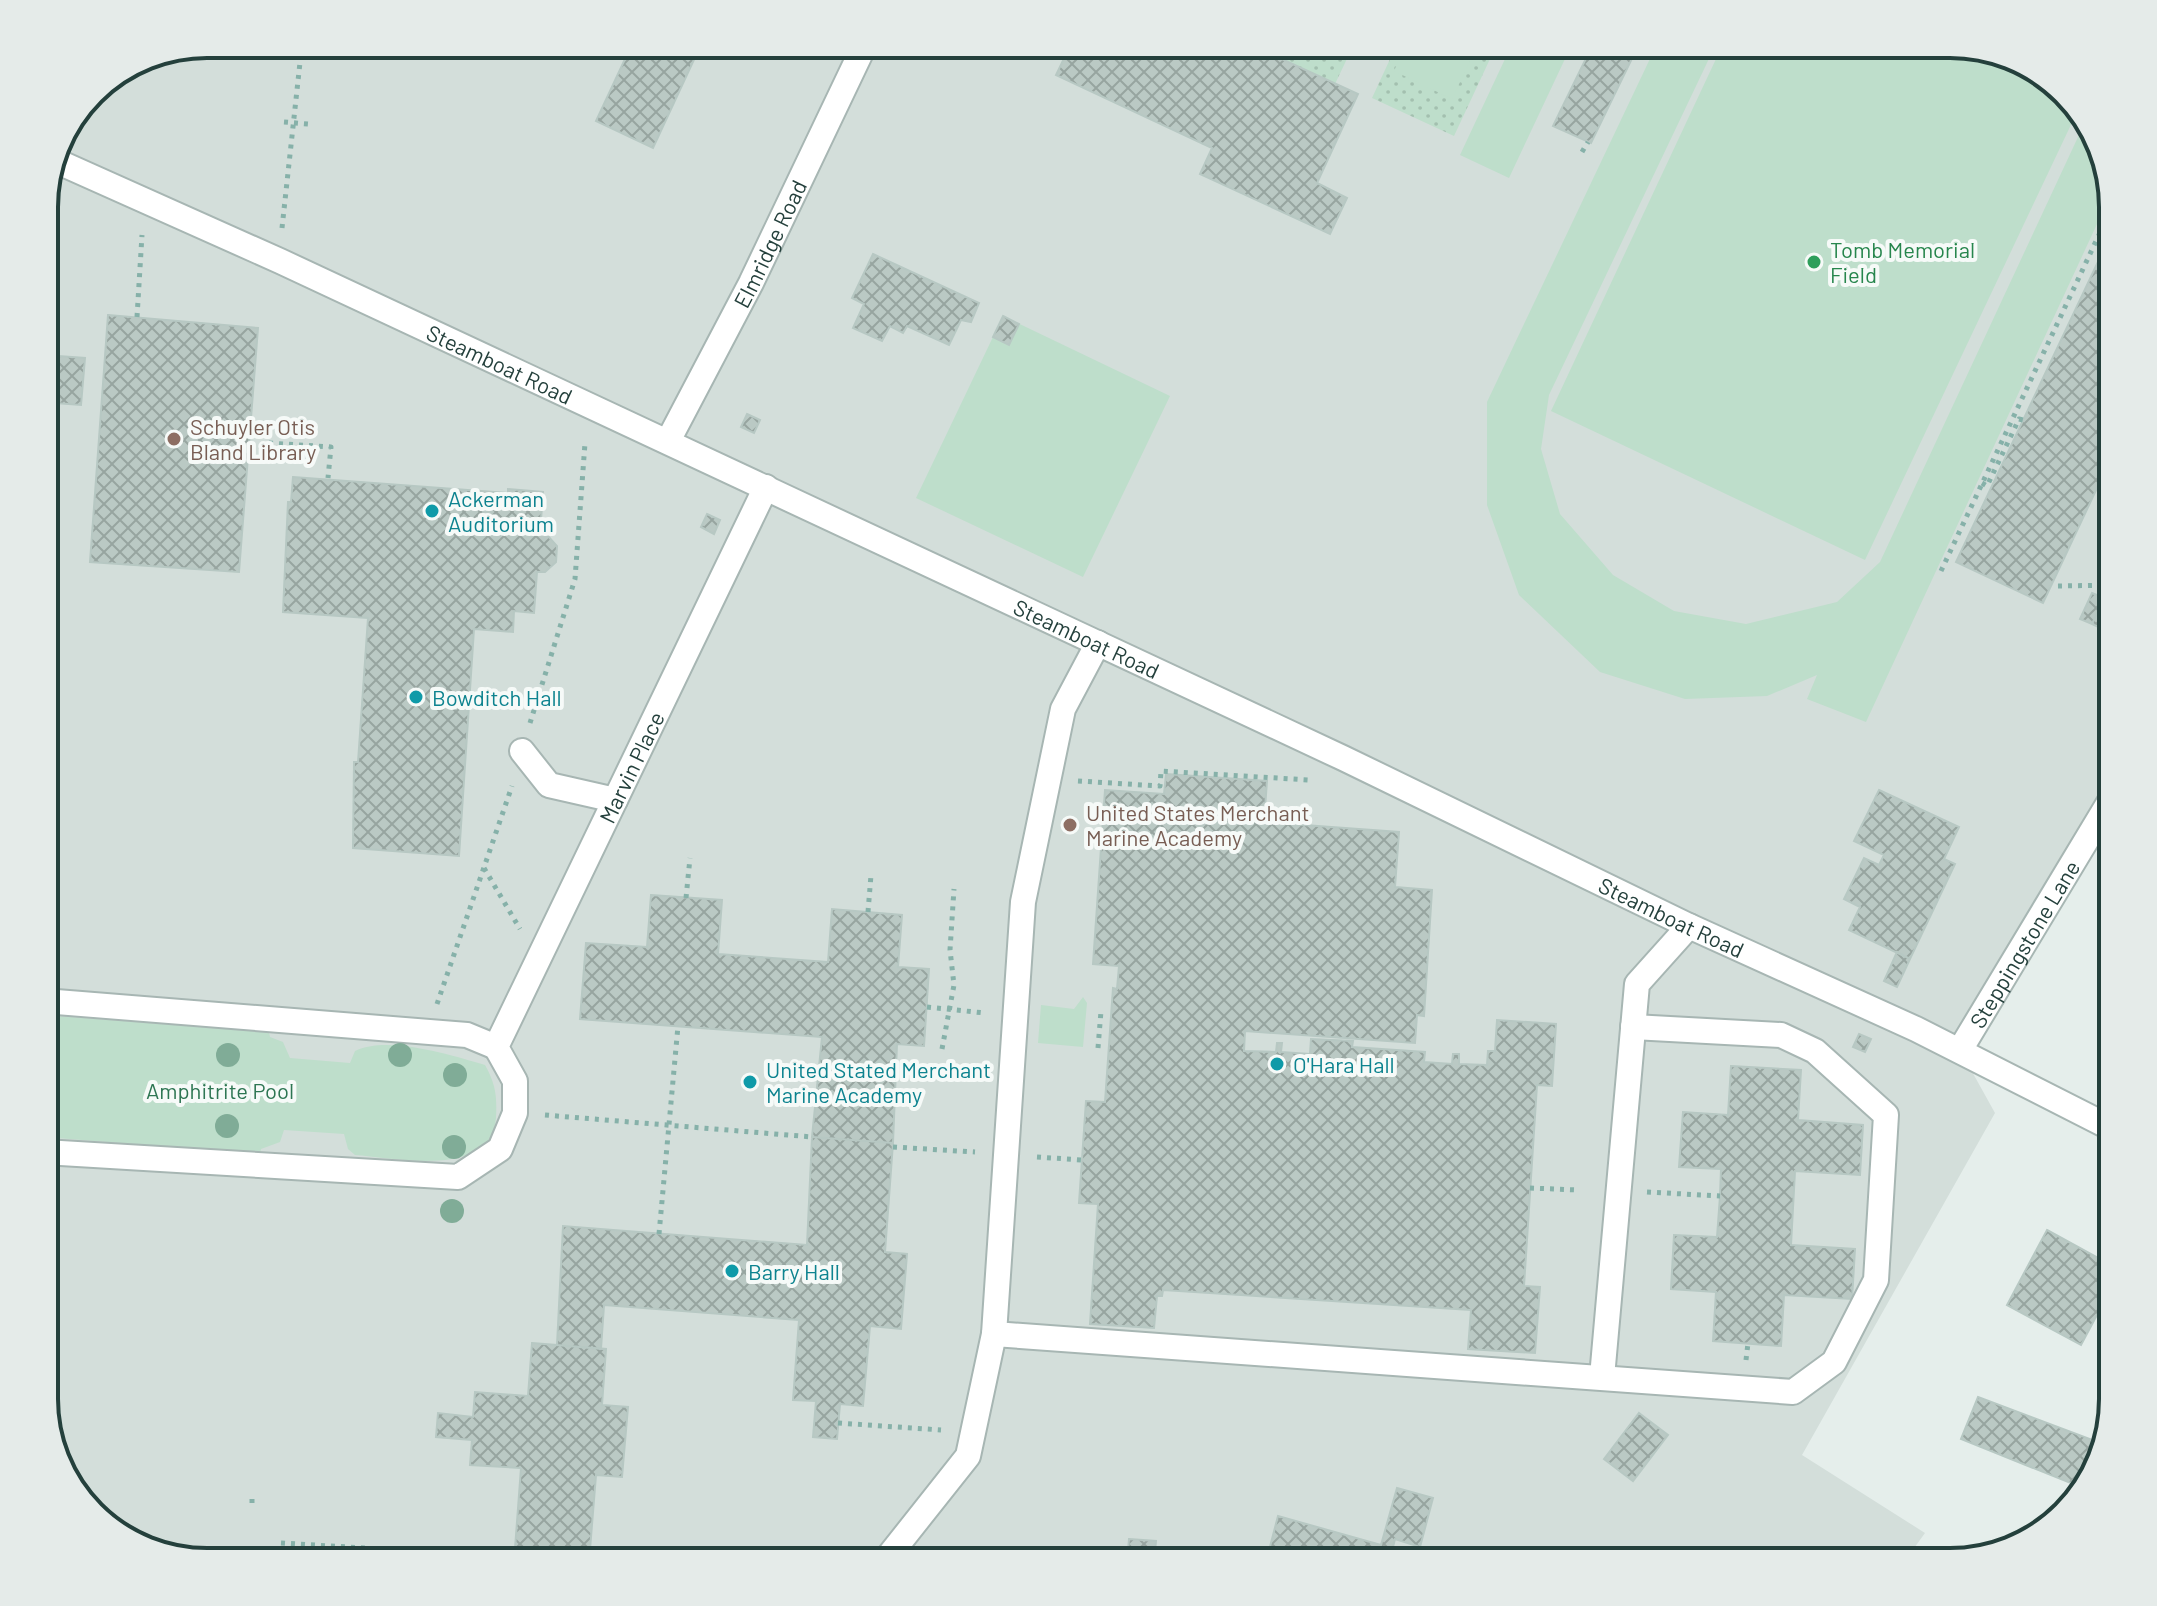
<svg xmlns="http://www.w3.org/2000/svg" width="2157" height="1606" font-family="Barlow,sans-serif">
<style>
.built{fill:#d3deda}
.grass{fill:url(#grass-dots)}
.garden{fill:#bedecb}
.building{fill:url(#building-cross-hatch);stroke:#b7c8c3;stroke-width:2}
.lines{fill:none;stroke-linecap:round;stroke-linejoin:round}
.minor-casing{stroke:#a7b6b3;stroke-width:28}
.path{stroke:#86b1a9;stroke-width:5;stroke-dasharray:4 6;stroke-linecap:butt}
.minor{stroke:#fff;stroke-width:24}
.tree{fill:#80ac97}
.leisure-dot{fill:#2e9e5b;stroke:#f6faf8;stroke-width:3}
.education-dot{fill:#8d6e63;stroke:#f6faf8;stroke-width:3}
.culture-dot{fill:#0f9aa8;stroke:#f6faf8;stroke-width:3}
.labels{text-anchor:middle;dominant-baseline:central;stroke-width:8;stroke-linejoin:round;paint-order:stroke}
.street-label{font-size:22px;fill:#24403c;stroke:#f6faf8}
.leisure-label{font-size:22px;fill:#27864d;stroke:#f6faf8;text-anchor:start}
.education-label{font-size:22px;fill:#785e54;stroke:#f6faf8;text-anchor:start}
.culture-label{font-size:22px;fill:#0d838f;stroke:#f6faf8;text-anchor:start}
.park-label{font-size:22px;fill:#2e7653;stroke:#f6faf8}
.rim{fill:none;stroke:#24403c;stroke-width:4}
</style>
<defs>
<pattern id="grass-dots" width="8" height="8" patternUnits="userSpaceOnUse" patternTransform="scale(2)"><rect width="8" height="8" fill="#bedecb"/><path d="M2 2h.1M6 6h.1" fill="none" stroke="#a3c0af" stroke-width="1.8" stroke-linecap="round"/></pattern>
<pattern id="building-cross-hatch" width="8" height="8" patternUnits="userSpaceOnUse" patternTransform="scale(2)"><rect width="8" height="8" fill="#bac9c4"/><path d="M0 0l8 8M0 8l8-8" fill="none" stroke="#97a5a0"/></pattern>
</defs>
<rect width="100%" height="100%" fill="#e5eeeb"/>
<path class="built" d="M 207,44 L 1950,44 L 2050,78 L 2096,135 L 2113,207 L 2113,796 L 1960,1050 L 1995,1113 L 1802,1455 L 1925,1533 L 1904,1562 L 207,1562 L 107,1528 L 61,1472 L 44,1409 L 44,196 L 61,135 L 99,85 L 145,56 Z"/>
<path class="grass" d="M 1249,44 L 1354,44 L 1335,84 Z
M 1397,44 L 1497,44 L 1454,136 L 1372,98 Z"/>
<path class="garden" d="M 1406,44 L 1478,44 L 1452,99 L 1394,71 Z
M 1512,44 L 1572,44 L 1509,178 L 1460,155 Z
M 1657,44 L 1716,44 L 1549,395 L 1541,449 L 1560,514 L 1613,575 L 1674,611 L 1746,624 L 1837,602 L 1880,562 L 2085,122 L 2096,135 L 2110,196 L 1866,722 L 1807,699 L 1817,675 L 1767,696 L 1685,699 L 1600,672 L 1519,595 L 1487,505 L 1487,402 Z
M 1723,44 L 1950,44 L 2050,78 L 2077,112 L 1865,560 L 1551,411 Z
M 1003,316 L 1170,396 L 1083,577 L 916,498 Z
M 1083,997 L 1087,1003 L 1083,1047 L 1038,1043 L 1041,1005 L 1074,1009 Z
M 44,1015 L 269,1032 L 270,1037 L 283,1042 L 290,1058 L 350,1063 L 355,1051 C 387,1035 451,1055 485,1065 C 496,1085 497,1096 496,1118 C 491,1179 396,1158 355,1155 L 348,1149 L 344,1134 L 284,1130 L 280,1142 L 261,1149 L 260,1154 L 44,1137 Z"/>
<path class="building" d="M 632,44 L 682,44 L 698,51 L 653,148 L 596,121 Z
M 990,44 L 1025,44 L 1019,58 Z
M 1071,44 L 1249,44 L 1358,94 L 1317,183 L 1347,198 L 1330,234 L 1200,174 L 1212,148 L 1056,75 Z
M 1593,44 L 1639,44 L 1591,143 L 1553,126 Z
M 2113,230 L 2113,454 L 2043,603 L 1956,562 Z
M 873,254 L 979,303 L 971,322 L 961,320 L 949,345 L 907,326 L 903,333 L 890,326 L 882,341 L 853,328 L 864,304 L 852,298 Z
M 108,315 L 258,328 L 239,572 L 90,562 Z
M 1003,316 L 1019,324 L 1009,345 L 993,337 Z
M 44,355 L 85,358 L 81,405 L 55,403 L 49,476 L 44,476 Z
M 747,414 L 760,420 L 754,433 L 741,427 Z
M 293,477 L 508,493 L 508,489 L 543,492 L 540,534 L 547,535 L 557,546 L 556,562 L 545,572 L 537,572 L 534,613 L 514,611 L 513,632 L 474,629 L 459,856 L 353,848 L 354,762 L 358,762 L 368,618 L 283,612 L 288,502 L 291,502 Z
M 707,514 L 720,520 L 714,534 L 701,527 Z
M 2107,592 L 2113,595 L 2113,634 L 2092,624 Z
M 2092,593 L 2104,598 L 2092,624 L 2080,619 Z
M 1166,774 L 1267,781 L 1264,822 L 1399,832 L 1395,887 L 1432,890 L 1424,1016 L 1417,1015 L 1415,1043 L 1245,1031 L 1244,1051 L 1276,1052 L 1277,1043 L 1282,1043 L 1281,1052 L 1310,1054 L 1311,1039 L 1353,1041 L 1352,1047 L 1425,1052 L 1424,1062 L 1452,1064 L 1453,1054 L 1459,1054 L 1459,1064 L 1487,1065 L 1488,1051 L 1495,1051 L 1497,1020 L 1556,1024 L 1552,1086 L 1537,1085 L 1524,1286 L 1540,1287 L 1535,1353 L 1468,1349 L 1471,1310 L 1163,1290 L 1162,1296 L 1157,1296 L 1154,1328 L 1090,1324 L 1098,1204 L 1079,1203 L 1086,1101 L 1105,1102 L 1113,988 L 1117,989 L 1119,966 L 1093,964 L 1105,790 L 1164,794 Z
M 1879,790 L 1959,827 L 1944,859 L 1955,864 L 1910,959 L 1849,930 L 1860,907 L 1844,899 L 1864,858 L 1879,865 L 1884,855 L 1854,841 Z
M 651,895 L 722,900 L 718,954 L 828,962 L 832,909 L 902,915 L 898,967 L 929,969 L 924,1046 L 897,1044 L 893,1143 L 812,1137 L 822,1037 L 580,1019 L 586,943 L 647,947 Z
M 1897,952 L 1910,959 L 1897,987 L 1884,981 Z
M 1859,1034 L 1871,1039 L 1865,1052 L 1853,1047 Z
M 1731,1066 L 1801,1070 L 1798,1120 L 1863,1125 L 1860,1175 L 1795,1171 L 1791,1245 L 1855,1249 L 1852,1299 L 1784,1295 L 1781,1346 L 1713,1341 L 1716,1292 L 1671,1289 L 1674,1235 L 1717,1237 L 1720,1196 L 1721,1169 L 1679,1167 L 1683,1112 L 1728,1115 Z
M 812,1137 L 893,1143 L 885,1252 L 907,1254 L 901,1329 L 870,1326 L 863,1406 L 840,1404 L 837,1439 L 813,1437 L 816,1401 L 793,1400 L 799,1320 L 604,1305 L 601,1349 L 557,1345 L 563,1226 L 807,1245 Z
M 2047,1230 L 2113,1266 L 2113,1285 L 2081,1345 L 2007,1305 Z
M 532,1343 L 606,1349 L 602,1405 L 628,1407 L 622,1477 L 596,1475 L 589,1562 L 514,1562 L 521,1468 L 470,1465 L 472,1440 L 436,1437 L 438,1413 L 473,1417 L 475,1392 L 528,1396 Z
M 1978,1397 L 2098,1442 L 2083,1488 L 1961,1439 Z
M 1639,1413 L 1668,1435 L 1633,1481 L 1604,1459 Z
M 1397,1488 L 1433,1498 L 1420,1547 L 1395,1539 L 1392,1551 L 1403,1554 L 1401,1562 L 1266,1562 L 1278,1516 L 1381,1545 Z
M 1129,1539 L 1156,1541 L 1154,1562 L 1127,1562 Z"/>
<g class="lines">
<g class="minor-casing">
<g id="minor">
<path id="s1" d="M 54,160 L 280,261 L 1343,758 L 1689,926 L 1916,1029 L 2113,1129"/>
<path id="s2" d="M 668,441 L 751,283 L 865,44"/>
<path d="M 522,751 L 549,785 L 615,800"/>
<path d="M 44,1001 L 467,1035 L 496,1047"/>
<path id="s3" d="M 1960,1050 L 2113,796"/>
<path id="s4" d="M 44,1152 L 458,1177 L 500,1149 L 515,1113 L 515,1081 L 496,1047 L 766,487"/>
<path d="M 994,1334 L 1793,1392 L 1834,1362 L 1876,1280 L 1886,1115 L 1815,1051 L 1781,1035 L 1633,1027"/>
<path d="M 1602,1377 L 1637,984 L 1689,926"/>
<path d="M 884,1562 L 968,1456 L 994,1334 L 1023,902 L 1063,709 L 1098,643"/>
</g>
</g>
<path class="path" d="M 284,122 L 308,124
M 1582,152 L 1588,142
M 282,228 L 302,44
M 137,317 L 142,235
M 269,443 L 331,447 L 328,478
M 1982,483 L 1987,486 L 2019,419 L 2023,420
M 1941,571 L 2113,205
M 2058,586 L 2113,585
M 530,723 L 575,579 L 585,443
M 1078,781 L 1160,786 L 1161,771 L 1309,780
M 484,868 L 520,929
M 686,898 L 690,858
M 868,912 L 871,875
M 437,1004 L 512,786
M 927,1007 L 985,1013
M 1098,1048 L 1101,1011
M 942,1049 L 954,985 L 950,950 L 954,889
M 209,1090 L 287,1094
M 545,1115 L 812,1137
M 893,1147 L 975,1152
M 1037,1157 L 1082,1160
M 1530,1188 L 1579,1190
M 1647,1192 L 1720,1196
M 659,1234 L 678,1026
M 1746,1360 L 1748,1343
M 838,1423 L 941,1430
M 252,1503 L 252,1493
M 281,1543 L 514,1557
M 400,1562 L 401,1550"/>
<use href="#minor" class="minor"/>
</g>
<g class="tree">
<circle cx="228" cy="1055" r="12"/>
<circle cx="400" cy="1055" r="12"/>
<circle cx="455" cy="1075" r="12"/>
<circle cx="227" cy="1126" r="12"/>
<circle cx="454" cy="1147" r="12"/>
<circle cx="452" cy="1211" r="12"/>
</g>
<circle class="leisure-dot" cx="1814" cy="262" r="8"/>
<g class="education-dot">
<circle cx="174" cy="439" r="8"/>
<circle cx="1070" cy="825" r="8"/>
</g>
<g class="culture-dot">
<circle cx="432" cy="511" r="8"/>
<circle cx="416" cy="697" r="8"/>
<circle cx="1277" cy="1064" r="8"/>
<circle cx="750" cy="1082" r="8"/>
<circle cx="732" cy="1271" r="8"/>
</g>
<g class="labels">
<g class="street-label">
<text stroke="none"><textPath href="#s2" startOffset="222">Elmridge Road</textPath></text>
<text stroke="none"><textPath href="#s1" startOffset="490">Steamboat Road</textPath></text>
<text stroke="none"><textPath href="#s1" startOffset="1138">Steamboat Road</textPath></text>
<text stroke="none"><textPath href="#s4" startOffset="886">Marvin Place</textPath></text>
<text stroke="none"><textPath href="#s1" startOffset="1786">Steamboat Road</textPath></text>
<text stroke="none"><textPath href="#s3" startOffset="124">Steppingstone Lane</textPath></text>
</g>
<g class="leisure-label">
<text x="1830" y="249">Tomb Memorial<tspan x="1830" dy="25">Field</tspan></text>
</g>
<g class="education-label">
<text x="190" y="426">Schuyler Otis<tspan x="190" dy="25">Bland Library</tspan></text>
<text x="1086" y="812">United States Merchant<tspan x="1086" dy="25">Marine Academy</tspan></text>
</g>
<g class="culture-label">
<text x="448" y="498">Ackerman<tspan x="448" dy="25">Auditorium</tspan></text>
<text x="432" y="697">Bowditch Hall</text>
<text x="1293" y="1064">O'Hara Hall</text>
<text x="766" y="1069">United Stated Merchant<tspan x="766" dy="25">Marine Academy</tspan></text>
<text x="748" y="1271">Barry Hall</text>
</g>
<g class="park-label">
<text x="220" y="1090">Amphitrite Pool</text>
</g>
</g>
<path d="M0 0H2157V1606H0ZM207 58H1950A149 149 0 0 1 2099 207V1399A149 149 0 0 1 1950 1548H207A149 149 0 0 1 58 1399V207A149 149 0 0 1 207 58Z" fill="#e5ebe9" fill-rule="evenodd"/>
<path class="rim" d="M207 58H1950A149 149 0 0 1 2099 207V1399A149 149 0 0 1 1950 1548H207A149 149 0 0 1 58 1399V207A149 149 0 0 1 207 58Z"/>
</svg>
